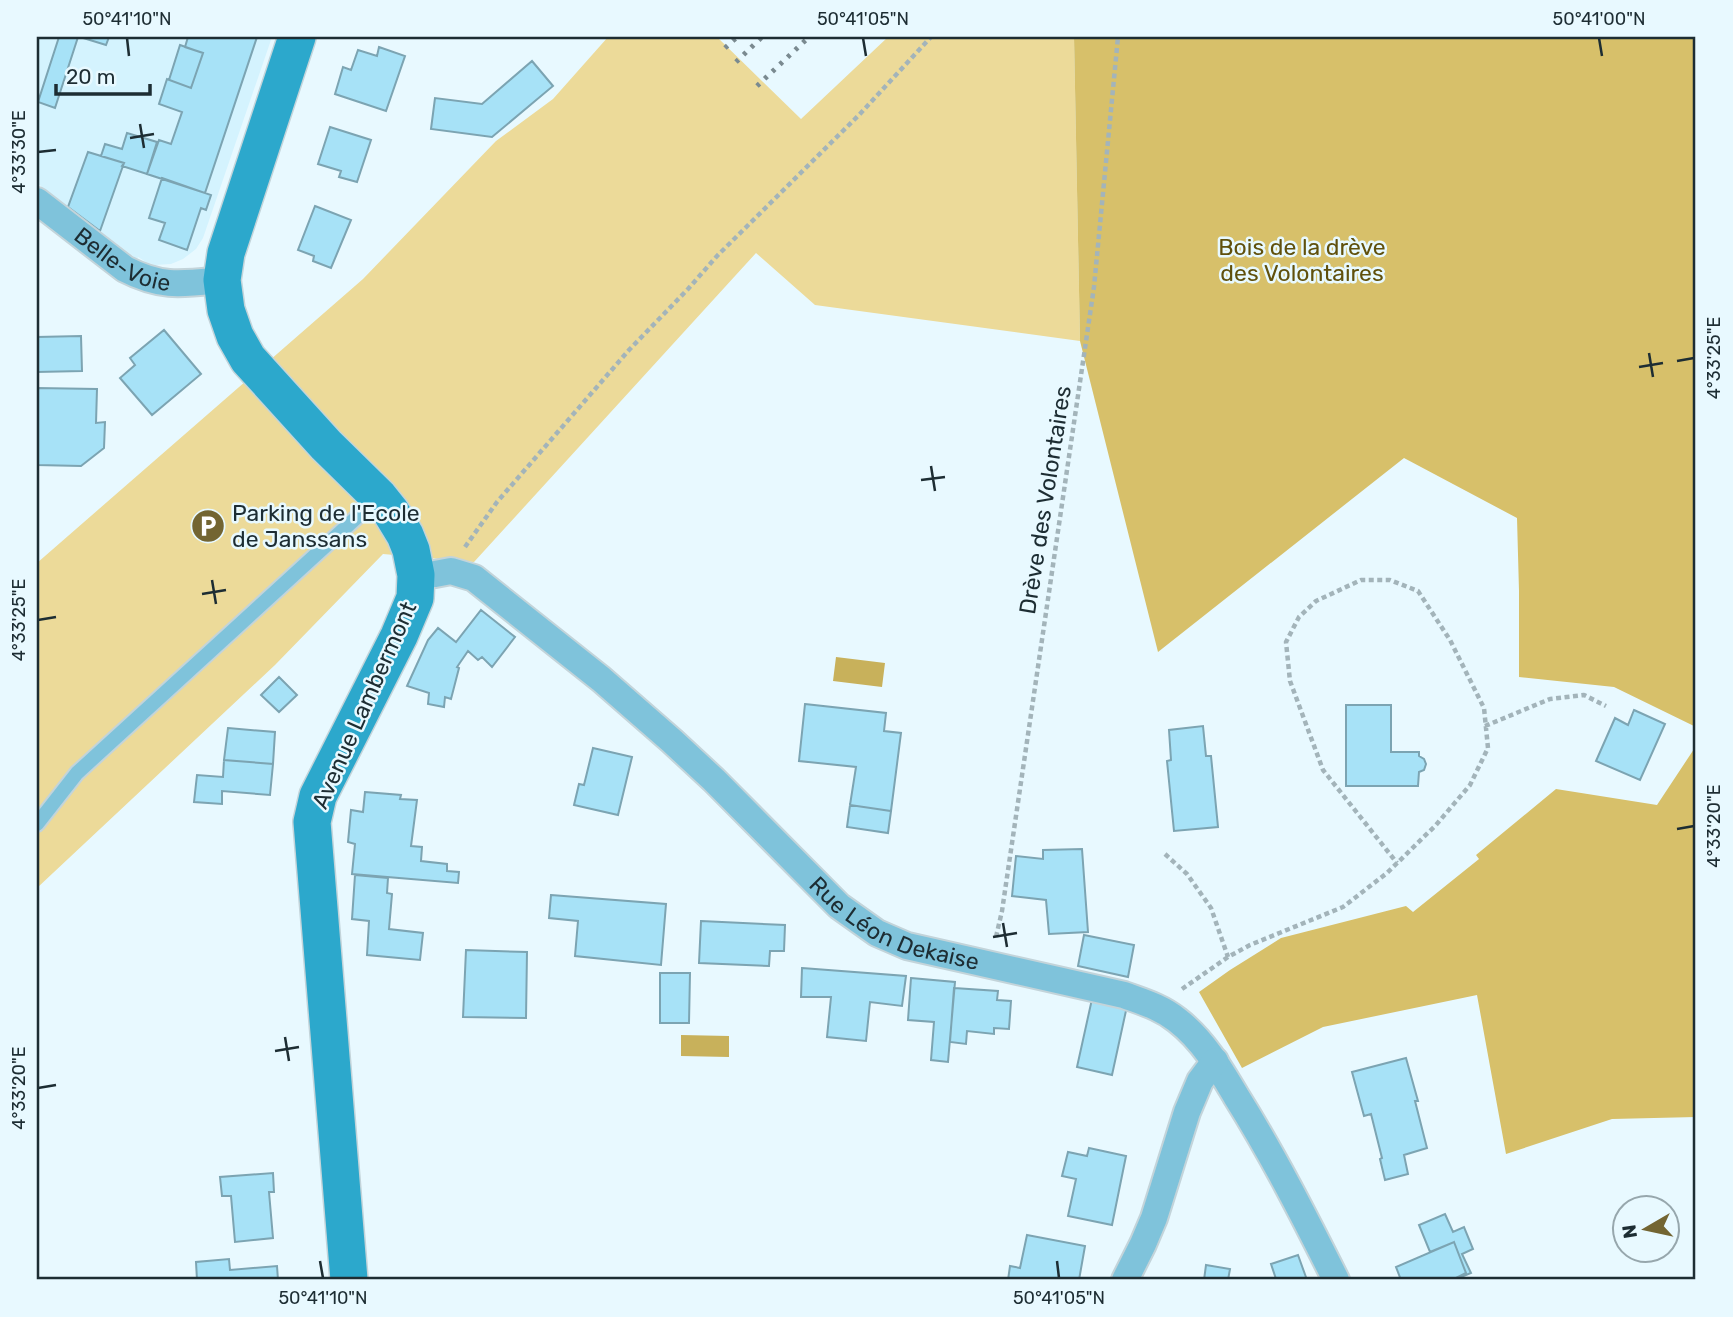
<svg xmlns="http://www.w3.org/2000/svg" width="1733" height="1317" font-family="Rubik,sans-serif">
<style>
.built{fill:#d4f3fe}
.green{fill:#ecda99}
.forest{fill:#d7c06a}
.water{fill:#c8b15b}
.building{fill:#a7e2f7;stroke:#7ca4b2;stroke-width:2}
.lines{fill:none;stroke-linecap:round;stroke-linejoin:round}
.lane-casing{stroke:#c3d4da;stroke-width:18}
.street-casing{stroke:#c3d4da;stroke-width:30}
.secondary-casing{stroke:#c3d4da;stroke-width:40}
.path{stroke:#a3b4ba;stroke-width:4.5;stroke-dasharray:5 3.5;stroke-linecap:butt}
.lane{stroke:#7fc3db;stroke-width:14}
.street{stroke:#7fc3db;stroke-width:26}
.secondary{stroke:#2ca8cc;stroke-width:37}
.rail{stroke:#7a8a90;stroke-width:5;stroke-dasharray:3.5 7;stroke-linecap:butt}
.ticks{fill:none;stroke:#1d2d33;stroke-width:2.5}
.labels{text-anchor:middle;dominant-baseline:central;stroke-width:5;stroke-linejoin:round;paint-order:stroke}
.park-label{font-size:23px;fill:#60500c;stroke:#e8f9ff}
.street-label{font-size:23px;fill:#1d2d33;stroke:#e8f9ff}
.poi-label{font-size:23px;fill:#1d2d33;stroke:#e8f9ff;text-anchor:start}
.neatline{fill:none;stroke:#1d2d33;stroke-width:2.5}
.ticks-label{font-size:18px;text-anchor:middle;fill:#1d2d33}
</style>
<rect width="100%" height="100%" fill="#e8f9ff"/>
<path class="built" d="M 37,37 L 272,37 L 203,238 L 196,249 L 183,259 L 171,264 L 155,265 L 146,262 L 138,257 L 137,259 L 37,183 Z"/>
<path class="green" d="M 608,37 L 717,37 L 801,119 L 888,37 L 1074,37 L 1080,341 L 815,305 L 756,253 L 474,562 L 383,554 L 275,665 L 37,888 L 37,563 L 363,279 L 496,141 L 553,99 Z"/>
<path class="forest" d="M 1074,37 L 1696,37 L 1696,727 L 1614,687 L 1519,677 L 1519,591 L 1517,518 L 1404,458 L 1158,652 L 1080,341 Z
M 1696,746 L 1696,1117 L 1612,1119 L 1506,1154 L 1477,995 L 1323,1027 L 1242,1068 L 1199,992 L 1230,970 L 1281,938 L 1406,906 L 1413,912 L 1479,859 L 1476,855 L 1556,789 L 1657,805 Z"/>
<path class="water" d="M 836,657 L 885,663 L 882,687 L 833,681 Z
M 681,1035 L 729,1036 L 729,1057 L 681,1056 Z"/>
<path class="building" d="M 59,37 L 78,37 L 55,108 L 38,102 Z
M 80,37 L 109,37 L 106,45 Z
M 188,37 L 257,37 L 205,193 L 147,174 L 159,140 L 171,144 L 182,112 L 159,104 L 167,79 L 191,88 L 203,53 L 185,47 Z
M 180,45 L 203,53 L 191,88 L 169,80 Z
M 379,47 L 405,56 L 386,111 L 335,94 L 343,67 L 351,70 L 358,50 L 377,56 Z
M 532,61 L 553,86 L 492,137 L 431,129 L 435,98 L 482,104 Z
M 330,127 L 371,140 L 357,182 L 339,177 L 341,171 L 318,164 Z
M 127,133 L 157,142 L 147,174 L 122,166 L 124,163 L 101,156 L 105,144 L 122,149 Z
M 88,152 L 124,163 L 100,231 L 68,207 Z
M 162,178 L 211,195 L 206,210 L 201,208 L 187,250 L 159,240 L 165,223 L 149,218 Z
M 315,206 L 351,220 L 331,268 L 313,261 L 314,256 L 298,250 Z
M 164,330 L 201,374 L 152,415 L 120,378 L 135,365 L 130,358 Z
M 81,336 L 82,371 L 37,372 L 37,337 Z
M 37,388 L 97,389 L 96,423 L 105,422 L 104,448 L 81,466 L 37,465 Z
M 481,610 L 515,637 L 492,667 L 482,657 L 478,660 L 468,651 L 457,667 L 459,668 L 451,699 L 445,697 L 444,707 L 428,704 L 429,693 L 407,686 L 428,640 L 438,628 L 456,642 Z
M 279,677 L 297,695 L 279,712 L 261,695 Z
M 805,704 L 886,713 L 884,731 L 901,733 L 891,811 L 850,805 L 856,767 L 799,761 Z
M 1346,705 L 1391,705 L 1391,752 L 1419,752 L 1419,756 L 1424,759 L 1426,764 L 1424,770 L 1419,772 L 1418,786 L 1346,786 Z
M 1634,710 L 1665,724 L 1640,780 L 1596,761 L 1615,718 L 1628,725 Z
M 1203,726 L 1206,756 L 1211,756 L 1218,827 L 1174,831 L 1167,761 L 1171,760 L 1169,730 Z
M 228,728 L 275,732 L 273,764 L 224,760 Z
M 593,748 L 632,757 L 618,815 L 574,805 L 579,784 L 584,785 Z
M 224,760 L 273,764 L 270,795 L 222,791 L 222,804 L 194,802 L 197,775 L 223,777 Z
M 365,792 L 401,795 L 400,799 L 417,800 L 411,846 L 422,847 L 421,861 L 447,864 L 447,871 L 459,872 L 458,883 L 352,874 L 355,844 L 348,842 L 351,810 L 363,812 Z
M 850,805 L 891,811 L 888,833 L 847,827 Z
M 1082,849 L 1088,932 L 1049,934 L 1046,900 L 1012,896 L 1016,856 L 1043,859 L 1043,850 Z
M 355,875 L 388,878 L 387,893 L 392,894 L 389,929 L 423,933 L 420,960 L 367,955 L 369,921 L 352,919 Z
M 551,895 L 666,904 L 661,965 L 575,956 L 578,921 L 549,918 Z
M 701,921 L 785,925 L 784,951 L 770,951 L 769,966 L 699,963 Z
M 1084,935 L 1134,945 L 1128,977 L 1078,966 Z
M 466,950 L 527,952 L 526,1018 L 463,1017 Z
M 802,968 L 906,976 L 902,1006 L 870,1002 L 866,1041 L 827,1037 L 831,997 L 801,997 Z
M 660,973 L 690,973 L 689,1023 L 660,1023 Z
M 911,978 L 955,982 L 948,1062 L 931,1060 L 934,1022 L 908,1020 Z
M 954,988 L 998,991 L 997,1000 L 1011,1001 L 1009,1029 L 994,1028 L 994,1034 L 967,1031 L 966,1044 L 950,1042 Z
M 1092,999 L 1127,1006 L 1112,1075 L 1077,1067 Z
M 1406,1058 L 1418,1101 L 1415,1101 L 1427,1148 L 1404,1155 L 1408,1174 L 1385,1180 L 1380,1159 L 1382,1158 L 1371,1114 L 1364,1116 L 1352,1072 Z
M 1089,1148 L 1126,1156 L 1112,1225 L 1068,1216 L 1076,1179 L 1062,1176 L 1068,1152 L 1087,1156 Z
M 273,1173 L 274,1192 L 269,1192 L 273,1238 L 235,1242 L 231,1196 L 222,1196 L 220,1177 Z
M 1445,1214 L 1453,1232 L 1464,1227 L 1473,1249 L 1462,1254 L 1471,1273 L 1461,1277 L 1466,1273 L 1454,1242 L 1430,1252 L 1419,1225 Z
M 1027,1235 L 1085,1246 L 1079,1280 L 1008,1280 L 1010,1266 L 1020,1268 Z
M 1454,1242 L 1466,1273 L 1452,1280 L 1401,1280 L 1396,1267 Z
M 1298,1255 L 1307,1280 L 1271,1280 L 1276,1279 L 1271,1264 Z
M 229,1259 L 230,1270 L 277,1266 L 278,1280 L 197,1280 L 196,1262 Z
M 1206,1265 L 1230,1269 L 1228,1280 L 1204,1280 Z"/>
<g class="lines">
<g class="lane-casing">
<path id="lane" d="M 37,824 L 77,773 L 379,497"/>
</g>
<g class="street-casing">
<g id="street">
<path id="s1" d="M 37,201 L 125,269 C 162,288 182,284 222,280"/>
<path id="s2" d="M 416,575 L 435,574 L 451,571 L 474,578 L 484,586 L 601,679 L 672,741 L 714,780 L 839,906 L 877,933 L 907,946 L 1124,995 C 1143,1002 1161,1007 1177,1020 C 1203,1040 1220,1069 1236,1096 C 1273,1155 1305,1218 1336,1280"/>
<path d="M 1125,1280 L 1143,1244 L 1154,1218 L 1187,1112 L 1200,1081 L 1215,1061"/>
</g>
</g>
<g class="secondary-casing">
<path id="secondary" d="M 297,37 L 226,253 L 222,280 L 226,310 L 235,336 L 248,359 L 326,445 L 379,497 L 391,512 L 405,535 L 411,550 L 416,575 L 415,598 L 399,636 L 318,796 L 312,822 L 349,1280"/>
</g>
<path class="path" d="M 465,547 L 497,502 L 629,350 L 688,289 L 717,256 L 859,115 L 931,37
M 1485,726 L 1550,699 L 1584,695 L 1606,706
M 1165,854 L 1187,874 L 1211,908 L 1228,957
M 996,937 L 1002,911 L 1094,287 L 1118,37
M 1182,989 L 1228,957 L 1250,945 L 1343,907 L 1387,873 L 1436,825 L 1470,785 L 1488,748 L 1484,708 L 1450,640 L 1418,591 L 1390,580 L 1361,580 L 1316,601 L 1299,617 L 1286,642 L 1290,681 L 1323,770 L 1397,863"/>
<use href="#lane" class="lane"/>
<use href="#street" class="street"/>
<use href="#secondary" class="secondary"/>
<path class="rail" d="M 725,48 L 737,37
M 736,62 L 762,37
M 757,86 L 809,37"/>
</g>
<path class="ticks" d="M 127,38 L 129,56M 863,38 L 866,56M 1599,38 L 1602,56M 140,124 L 144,148M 130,138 L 154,134M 38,152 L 56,150M 1649,353 L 1653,377M 1677,361 L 1694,358M 1639,367 L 1663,363M 931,466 L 935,491M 921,480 L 945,477M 212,580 L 216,604M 202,594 L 226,590M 38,620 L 56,617M 1677,829 L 1694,826M 1003,923 L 1007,947M 993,937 L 1017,933M 285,1037 L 289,1061M 275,1051 L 299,1047M 38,1088 L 56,1085M 320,1261 L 323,1278M 1057,1261 L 1059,1278"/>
<defs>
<g id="parking-disc" transform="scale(1.75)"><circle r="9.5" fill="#736532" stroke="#e8f9ff"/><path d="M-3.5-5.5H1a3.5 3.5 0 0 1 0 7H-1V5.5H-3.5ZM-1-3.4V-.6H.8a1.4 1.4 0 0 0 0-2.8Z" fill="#fff"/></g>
</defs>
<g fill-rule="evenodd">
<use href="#parking-disc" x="208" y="526"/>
</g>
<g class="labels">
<g class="park-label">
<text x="1302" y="247">Bois de la drève<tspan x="1302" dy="26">des Volontaires</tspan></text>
</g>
<g class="street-label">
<text stroke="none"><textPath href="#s1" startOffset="105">Belle-Voie</textPath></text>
<text transform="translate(1045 500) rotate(-81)">Drève des Volontaires</text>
<text transform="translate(364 705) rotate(-66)">Avenue Lambermont</text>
<text stroke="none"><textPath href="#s2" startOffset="609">Rue Léon Dekaise</textPath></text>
</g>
<g class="poi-label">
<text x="232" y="513">Parking de l'Ecole<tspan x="232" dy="26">de Janssans</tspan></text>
</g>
</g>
<rect width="1733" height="1317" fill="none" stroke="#e8f9ff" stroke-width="77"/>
<g transform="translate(1646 1229) rotate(261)"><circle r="33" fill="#e8f9ff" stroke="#97a7ad" stroke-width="2"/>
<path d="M0-5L12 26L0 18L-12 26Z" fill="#736532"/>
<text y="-10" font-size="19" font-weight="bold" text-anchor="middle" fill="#1d2d33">N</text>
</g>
<path d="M56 84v10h94v-10" fill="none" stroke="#1d2d33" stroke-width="3.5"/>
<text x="66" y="84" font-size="21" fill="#1d2d33" stroke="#e8f9ff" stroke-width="5" paint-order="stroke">20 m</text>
<rect x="38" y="38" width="1656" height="1240" class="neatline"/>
<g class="ticks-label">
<text x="127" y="25">50°41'10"N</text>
<text x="863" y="25">50°41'05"N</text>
<text x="1599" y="25">50°41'00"N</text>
<text transform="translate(19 152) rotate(-90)" y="6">4°33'30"E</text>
<text transform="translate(1714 358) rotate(-90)" y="6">4°33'25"E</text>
<text transform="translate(19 620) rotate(-90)" y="6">4°33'25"E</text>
<text transform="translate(1714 826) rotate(-90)" y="6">4°33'20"E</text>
<text transform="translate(19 1088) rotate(-90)" y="6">4°33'20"E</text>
<text x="323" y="1304">50°41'10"N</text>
<text x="1059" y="1304">50°41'05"N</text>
</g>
</svg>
